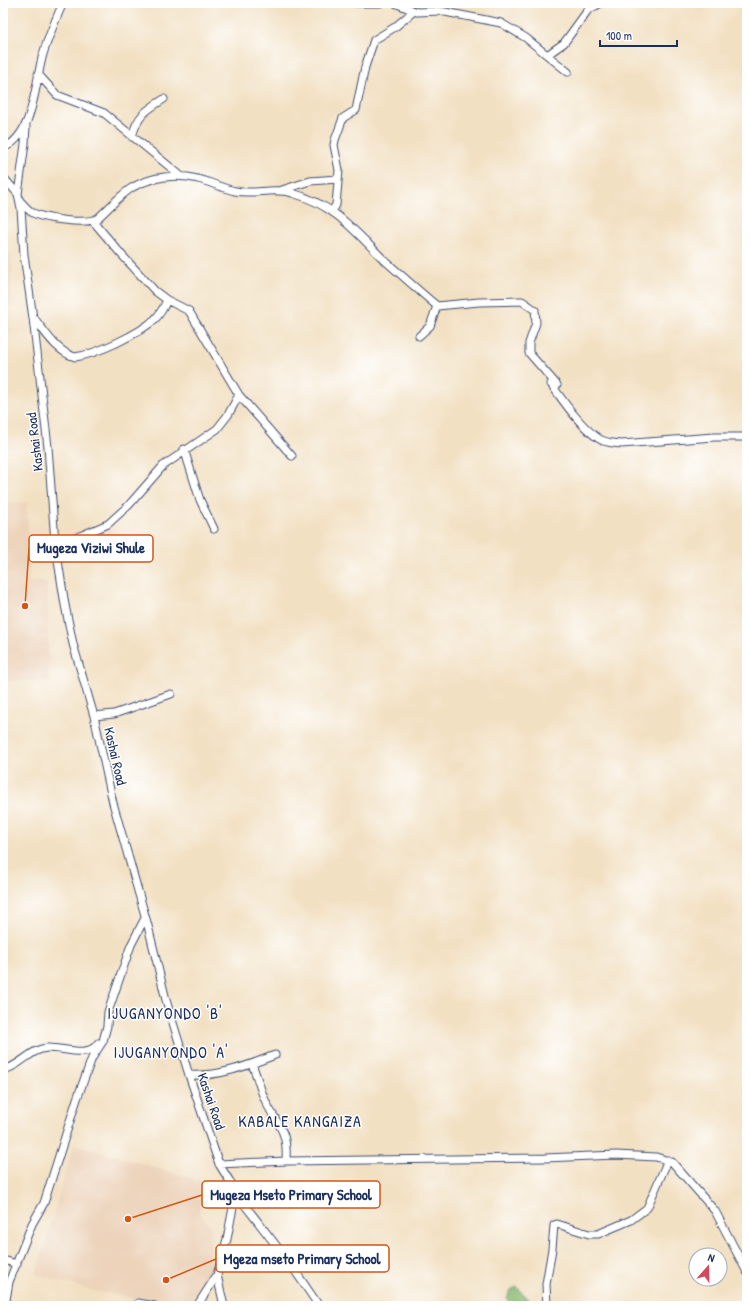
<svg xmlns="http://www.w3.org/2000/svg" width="750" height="1309" font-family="'Patrick Hand',sans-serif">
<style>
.built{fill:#ecd3ba}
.forest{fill:#87b872;stroke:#517468}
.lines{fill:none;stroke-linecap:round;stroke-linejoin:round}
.minor-casing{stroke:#3b4a6d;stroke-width:9}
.minor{stroke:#fff;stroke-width:7}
.labels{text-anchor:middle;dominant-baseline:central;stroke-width:3;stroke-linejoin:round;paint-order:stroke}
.street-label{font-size:14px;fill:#1b2f5e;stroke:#fff}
.quarter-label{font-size:16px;letter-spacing:1px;fill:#1b2f5e;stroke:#fff}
.leader{fill:none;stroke:#d45514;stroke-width:1.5}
.callout-dot{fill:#d45514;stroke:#fff;stroke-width:1.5}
.callout{fill:#fff;stroke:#d45514;stroke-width:1.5}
.callout-label{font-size:15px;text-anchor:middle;font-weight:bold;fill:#1b2f5e}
</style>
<rect width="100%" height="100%" fill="#fff"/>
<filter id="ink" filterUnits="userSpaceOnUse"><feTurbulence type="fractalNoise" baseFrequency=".025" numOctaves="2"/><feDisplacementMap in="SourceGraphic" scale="8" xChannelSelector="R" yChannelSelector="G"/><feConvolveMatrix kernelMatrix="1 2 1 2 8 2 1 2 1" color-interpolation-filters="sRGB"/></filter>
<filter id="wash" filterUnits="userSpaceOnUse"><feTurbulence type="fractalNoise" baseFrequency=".012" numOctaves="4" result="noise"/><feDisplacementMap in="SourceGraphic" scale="16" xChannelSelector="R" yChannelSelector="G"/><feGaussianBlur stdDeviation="0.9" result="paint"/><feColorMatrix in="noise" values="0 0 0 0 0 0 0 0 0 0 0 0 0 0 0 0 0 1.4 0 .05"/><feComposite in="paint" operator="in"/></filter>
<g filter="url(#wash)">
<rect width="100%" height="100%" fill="#f2e0c2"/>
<path class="built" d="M 3,248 L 13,256 L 9,335 L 3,334 Z
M 27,502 L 29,582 L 47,582 L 49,680 L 3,681 L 3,503 Z
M 74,1144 L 207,1183 L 199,1212 L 211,1227 L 212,1282 L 209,1290 L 184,1306 L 178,1306 L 90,1290 L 36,1274 Z"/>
<path class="forest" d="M 517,1287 L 533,1304 L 534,1306 L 510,1306 L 507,1298 L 511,1290 Z"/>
</g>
<g filter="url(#ink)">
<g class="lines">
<g class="minor-casing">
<path id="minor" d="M 356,3 L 380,3
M 395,3 L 417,12 L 440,11 L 501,23 L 526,38 L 568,72
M 547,55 L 564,43 L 588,10 L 601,3
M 38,74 L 57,95 L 104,113 L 181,176
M 132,137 C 137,116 146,110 164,99
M 3,148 C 33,137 35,85 42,58 C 47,39 55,21 63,3
M 3,177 L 18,194 L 21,208 L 24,255 L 33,318 L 48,447 L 55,542 L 65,605 L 73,644 L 94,716 L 113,803 L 148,926 L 166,1000 L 189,1075 L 219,1164 L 244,1204 L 289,1262 L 319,1306
M 282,190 L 310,181 L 338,179
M 18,194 L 25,144 L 26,126
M 21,202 C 25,206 28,210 33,213 C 45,219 87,225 98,218 C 109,208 120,195 133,187 C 151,177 177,173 198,179 C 210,182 222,188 235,191 C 254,195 273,187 292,193 C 333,204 354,230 382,258 C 400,274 418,290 437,306 L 479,302 L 522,301 L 535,310 L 536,323 L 529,343 L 529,353 L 557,385 L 551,384
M 332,211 L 336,205 L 339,170 L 334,145 L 335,140 L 343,118 L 356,110 L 365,67 L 374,40 L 395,27 L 414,11
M 93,221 L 121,254 L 155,291 L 167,300 L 189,311 L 239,395 L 292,456
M 34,318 C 45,332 57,352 75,357 C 97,354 139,334 155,319 C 161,313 164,307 167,300
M 419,336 L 430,326 L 437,306
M 551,384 C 563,401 581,427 598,438 C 604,443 614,443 621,444 L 714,437 L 747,437
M 184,449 L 200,500 L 214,529
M 55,542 L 71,540 L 108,524 L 129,505 L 163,466 L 217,429 L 228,415 L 239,395
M 94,716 L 114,714 L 171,694
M 252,1064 C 257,1076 260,1089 265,1100 C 277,1126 288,1128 286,1161
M 3,1070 C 20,1067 30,1049 47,1048 C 62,1047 89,1059 98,1043
M 189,1075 C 218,1077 247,1066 275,1055
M 219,1164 L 286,1161 L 545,1158 L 616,1155 L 656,1157 L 672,1162 L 715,1211 L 747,1272
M 3,1260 L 17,1264
M 217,1275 L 224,1306
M 5,1306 L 9,1282 L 32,1224 L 44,1203 L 77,1099 L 92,1058 L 103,1041 L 107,1026 L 108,1012 L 131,945 L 145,918
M 134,1306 L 138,1303 L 155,1306
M 197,1306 L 217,1275 L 227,1239 L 236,1192
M 547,1306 L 546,1284 L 552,1249 L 554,1225 L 557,1224 L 589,1234 L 598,1234 L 631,1220 L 647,1208 L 668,1160"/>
</g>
<use href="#minor" class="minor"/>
</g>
</g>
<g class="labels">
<g class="street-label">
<text transform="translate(34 442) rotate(-97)">Kashai Road</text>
<text transform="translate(116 756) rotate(77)">Kashai Road</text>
<text transform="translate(212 1101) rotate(71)">Kashai Road</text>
</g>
<g class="quarter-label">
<text x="165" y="1013">IJUGANYONDO 'B'</text>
<text x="171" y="1052">IJUGANYONDO 'A'</text>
<text x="300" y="1121">KABALE KANGAIZA</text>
</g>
</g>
<path class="leader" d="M25 606L29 548M128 1219L202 1195M166 1280L216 1259"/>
<g class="callout-dot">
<circle cx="25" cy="606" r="4"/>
<circle cx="128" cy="1219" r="4"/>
<circle cx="166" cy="1280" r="4"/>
</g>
<g class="callout">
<rect x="29" y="535" width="124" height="27" rx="4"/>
<rect x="202" y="1181" width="178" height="27" rx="4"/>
<rect x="216" y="1245" width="173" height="27" rx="4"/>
</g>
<g class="callout-label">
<text x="91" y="553">Mugeza Viziwi Shule</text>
<text x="291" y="1200">Mugeza Mseto Primary School</text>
<text x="302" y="1264">Mgeza mseto Primary School</text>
</g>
<rect width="750" height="1309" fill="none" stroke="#fff" stroke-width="16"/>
<g transform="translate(708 1267) rotate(20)"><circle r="19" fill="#ffffff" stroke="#a4acbf"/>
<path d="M0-3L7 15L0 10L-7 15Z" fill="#d1495b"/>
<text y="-6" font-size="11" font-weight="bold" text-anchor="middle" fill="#1b2f5e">N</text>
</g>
<path d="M600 40v6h77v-6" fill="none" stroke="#1b2f5e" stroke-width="2"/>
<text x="606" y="40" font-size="12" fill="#1b2f5e" stroke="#ffffff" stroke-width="3" paint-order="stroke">100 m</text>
</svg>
